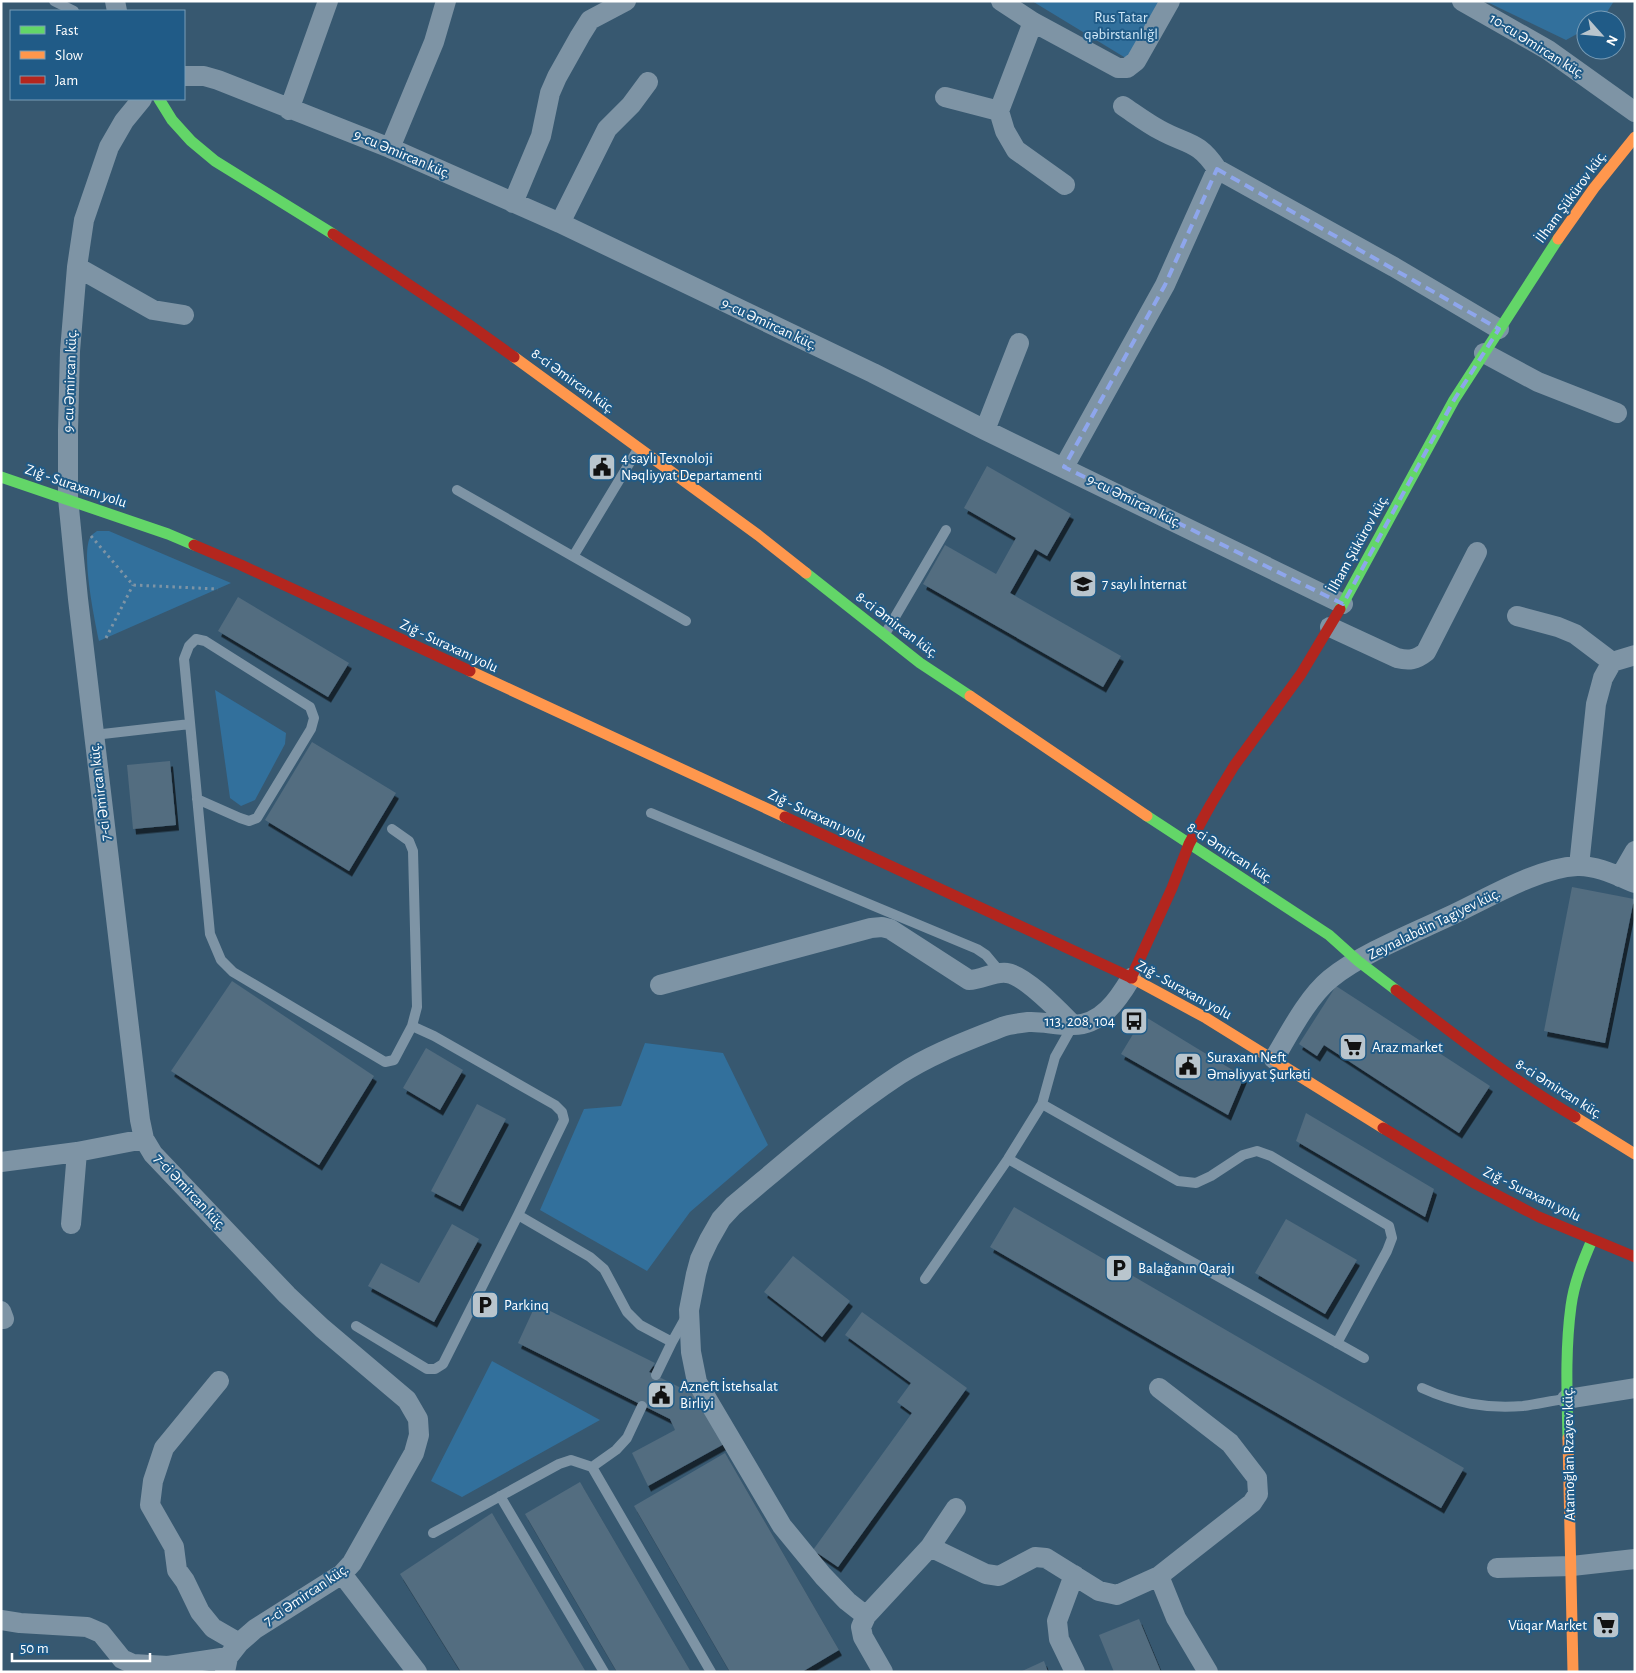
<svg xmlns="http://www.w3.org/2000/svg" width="1636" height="1673" font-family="'Alegreya Sans',sans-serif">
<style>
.green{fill:#32709c}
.building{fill:#536d80;filter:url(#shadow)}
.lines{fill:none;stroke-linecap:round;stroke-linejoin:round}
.path{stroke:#7e94a5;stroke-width:3;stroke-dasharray:2.5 4;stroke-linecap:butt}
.lane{stroke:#7e94a5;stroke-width:10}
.street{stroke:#7e94a5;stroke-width:20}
.fast{stroke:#63d668;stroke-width:11}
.slow{stroke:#ff974d;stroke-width:11}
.jam{stroke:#b3261e;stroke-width:11}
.marked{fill:none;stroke:#8ea6ec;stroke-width:4;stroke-dasharray:10 6;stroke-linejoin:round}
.labels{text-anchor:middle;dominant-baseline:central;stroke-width:4;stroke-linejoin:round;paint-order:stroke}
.park-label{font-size:15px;fill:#cfe7f7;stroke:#205b87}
.street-label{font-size:15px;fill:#fff;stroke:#205b87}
.poi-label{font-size:15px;fill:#fff;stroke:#205b87;text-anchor:start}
</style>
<defs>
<filter id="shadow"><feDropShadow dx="3" dy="5.5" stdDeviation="0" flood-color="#0009"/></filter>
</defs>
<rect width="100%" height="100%" fill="#375870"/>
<path class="green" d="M 1032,1 L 1163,1 L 1129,60 Z
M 1485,1 L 1614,1 L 1602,20 L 1586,20 L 1586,29 L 1566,40 Z
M 97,531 L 109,531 L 231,583 L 99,641 C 95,622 80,551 91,536 C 92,534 95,533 97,531 Z
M 215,690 L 286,733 L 285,744 L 255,800 L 241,806 L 230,798 Z
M 645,1043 L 723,1053 L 768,1145 L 690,1212 L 647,1271 L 540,1210 L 584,1109 L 621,1106 Z
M 492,1361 L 600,1420 L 462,1497 L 431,1481 Z"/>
<path class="building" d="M 987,466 L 1071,514 L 1047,556 L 1035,549 L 1010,593 L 1121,656 L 1103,687 L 923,584 L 945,545 L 996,574 L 1016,538 L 964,508 Z
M 238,597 L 349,663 L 328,697 L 218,631 Z
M 312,742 L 396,793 L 349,871 L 265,820 Z
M 170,761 L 176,825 L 133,829 L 127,765 Z
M 1572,887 L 1634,899 L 1605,1043 L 1544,1031 Z
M 232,981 L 374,1076 L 319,1165 L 171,1071 Z
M 1336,986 L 1490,1086 L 1459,1133 L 1324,1045 L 1317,1056 L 1299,1044 Z
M 1144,1016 L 1244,1077 L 1228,1115 L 1121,1054 Z
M 426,1048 L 463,1070 L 440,1110 L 403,1088 Z
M 477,1104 L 506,1119 L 460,1206 L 431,1191 Z
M 1306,1113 L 1434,1189 L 1425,1217 L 1296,1141 Z
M 1014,1207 L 1464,1468 L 1441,1508 L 990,1247 Z
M 1286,1219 L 1357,1260 L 1325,1314 L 1255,1273 Z
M 452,1224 L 479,1239 L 434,1322 L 368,1286 L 381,1263 L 419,1283 Z
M 793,1256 L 850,1301 L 822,1337 L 764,1292 Z
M 536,1304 L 655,1363 L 649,1372 L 697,1396 L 724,1444 L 648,1486 L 632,1453 L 675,1430 L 670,1419 L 518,1343 Z
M 862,1312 L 967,1388 L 838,1567 L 813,1550 L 912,1413 L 897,1402 L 911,1383 L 845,1335 Z
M 725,1453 L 839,1650 L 802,1672 L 730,1672 L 634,1506 Z
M 580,1482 L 691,1672 L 617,1672 L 525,1514 Z
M 492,1513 L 586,1672 L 461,1672 L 400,1574 Z
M 1139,1619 L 1161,1672 L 1114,1672 L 1099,1635 Z
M 1044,1661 L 1048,1672 L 1020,1672 Z"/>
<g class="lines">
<path class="path" d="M 91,536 L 133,585 L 218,589
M 106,638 L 133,585"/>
<path class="lane" d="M 54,1 L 74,11
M 457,490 L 686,621
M 574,555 L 638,449
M 885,634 L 946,530
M 94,735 L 190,724
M 197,799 L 240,818 L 249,821 L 257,818 L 311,729 L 314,718 L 310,707 L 205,641 L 196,639 L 189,646 L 184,659 L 210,934 L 221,960 L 233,972 L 385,1062 L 394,1060 L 412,1026 L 417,1007 L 413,851 L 409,841 L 392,829
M 651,813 L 977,949 L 986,955 L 1001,973
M 1042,1104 L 1178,1181 L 1196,1183 L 1211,1176 L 1243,1155 L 1257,1151 L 1271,1156 L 1389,1226 L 1392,1238 L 1387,1251 L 1337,1343
M 1008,1159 L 1364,1358
M 518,1215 L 590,1257 L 604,1269 L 627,1312 L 640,1325 L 672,1342 L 686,1317
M 925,1279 L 1008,1159 L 1042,1104 L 1055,1057 L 1073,1025
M 356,1326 L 427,1369 L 435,1369 L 443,1364 L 518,1215 L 564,1120 L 562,1112 L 555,1105 L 434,1036 L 412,1026
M 656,1375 L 672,1342
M 1422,1388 C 1455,1403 1486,1409 1523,1406 C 1537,1404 1551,1401 1565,1399
M 642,1406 L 627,1438 L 616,1450 L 592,1467 L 711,1672
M 500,1496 L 604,1672
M 433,1533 L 559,1464 L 571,1460 L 592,1467"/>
<path class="street" d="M 115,1 L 117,11
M 1001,1 L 1033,22 L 1118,68 L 1127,68 L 1136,61 L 1170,1
M 1462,1 L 1548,50 L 1635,112
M 1033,22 L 999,111 L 1005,131 L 1016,150 L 1065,185
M 184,76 L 204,76 L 218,80 L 390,148 L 560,223 L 873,373 L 985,430 L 1343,604
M 945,97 L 999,111
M 142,99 L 124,121 L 109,147 L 84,220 L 77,267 L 70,351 L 68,430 L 68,498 L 78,599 L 140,1120 L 144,1139 L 153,1154 L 287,1295 L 322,1328 L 407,1400 L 418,1419 L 419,1435 L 414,1453 L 352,1563 L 342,1574 L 255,1629 L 239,1643 L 228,1657 L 225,1672
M 1123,106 C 1135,114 1147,123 1160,130 C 1187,145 1198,140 1217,169 L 1394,267 L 1499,329
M 289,110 L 328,1
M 390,148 L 434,42 L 446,1
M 513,203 L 541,136 L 550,93 L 557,77 L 580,36 L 590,20 L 626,1
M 560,223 L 607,129 L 631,105 L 648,82
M 77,267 L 153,310 L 184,315
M 1484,353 L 1538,382 L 1617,413
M 985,430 L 1019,343
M 1064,467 L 1165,285 L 1217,169
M 1517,616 L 1558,627 L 1575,634 L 1612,662 L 1603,678 L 1596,704 L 1579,866
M 1330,627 L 1397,658 C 1409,661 1416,660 1426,652 L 1477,552
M 1612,662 L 1635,655
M 1620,877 L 1635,851
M 660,985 L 871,928 L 882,927 L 890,929 L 969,980 C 982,980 994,971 1007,973 C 1025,975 1060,1012 1073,1025
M 1274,1059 C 1289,1034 1307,998 1330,979 C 1362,953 1416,932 1454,914 C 1490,897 1538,868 1577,866 C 1596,865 1618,876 1635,883
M 1,1162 L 77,1152 L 144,1139
M 71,1224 L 77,1152
M 1,1311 L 4,1319
M 219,1381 L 164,1448 L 153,1481 L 150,1505 L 174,1547 L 177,1570 L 185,1581 L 200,1612 L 213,1628 L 239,1643
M 1567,1399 L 1635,1388
M 930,1547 L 986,1574 L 999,1576 L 1035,1557 L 1046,1558 L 1099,1591 L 1117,1595 L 1159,1576 L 1252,1503 L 1258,1494 L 1257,1478 L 1230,1443 L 1159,1388
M 1497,1568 L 1572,1566 L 1635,1559
M 342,1574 L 417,1672
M 1074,1575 L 1057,1621 L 1059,1639 L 1075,1672
M 1159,1576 L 1176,1618 L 1208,1672
M 866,1616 L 847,1601 L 823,1576 L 782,1526 L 697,1382 L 691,1352 L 689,1310 L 696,1274 L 700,1259 L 709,1240 L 721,1219 L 733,1206 C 787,1161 840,1114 899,1075 C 931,1054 967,1041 1002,1027 C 1010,1024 1019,1023 1028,1022 C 1043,1021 1058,1026 1073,1025 C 1101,1025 1118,1000 1131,978
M 1,1620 L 20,1623 L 87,1627 L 101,1633 L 122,1659 L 133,1664 L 168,1666 L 228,1657
M 883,1672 L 863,1637 L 861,1627 L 866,1616 L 930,1547 L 956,1508"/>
<path class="fast" d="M 159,99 L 172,120 L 191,141 L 215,161 L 333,234
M 1,477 L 168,534 L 194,545
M 806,573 L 920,663 L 970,696
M 1340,609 L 1454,400 L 1558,239
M 1147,816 L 1329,935 L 1358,961 L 1396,990
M 1568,1438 C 1567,1395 1565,1350 1571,1306 C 1574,1283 1583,1261 1592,1240"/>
<path class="slow" d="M 1558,239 L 1594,188 L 1635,137
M 514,357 L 758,535 L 806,573
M 470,671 L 785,817
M 970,696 L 1147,816
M 1132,978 L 1206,1018 L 1383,1128
M 1575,1117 L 1635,1154
M 1568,1438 L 1573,1672"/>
<path class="jam" d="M 333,234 L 468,324 L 514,357
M 194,545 L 241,565 L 470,671
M 785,817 L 1132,978
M 1131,978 L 1172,888 L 1189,844 L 1211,804 L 1234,766 L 1301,674 L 1340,609
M 1396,990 C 1455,1035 1512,1080 1575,1117
M 1383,1128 L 1476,1184 L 1539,1217 L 1635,1257"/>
</g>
<path class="marked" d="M 1217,169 L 1499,329 L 1454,400 L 1343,604 L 1064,467 L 1165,285 Z"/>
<defs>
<g id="civic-square" transform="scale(1.4375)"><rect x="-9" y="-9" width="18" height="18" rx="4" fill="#b9c5cd" stroke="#205b87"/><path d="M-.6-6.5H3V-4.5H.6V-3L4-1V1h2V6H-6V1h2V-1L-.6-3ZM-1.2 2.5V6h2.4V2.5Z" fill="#111"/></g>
<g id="school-square" transform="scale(1.4375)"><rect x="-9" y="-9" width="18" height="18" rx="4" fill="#b9c5cd" stroke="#205b87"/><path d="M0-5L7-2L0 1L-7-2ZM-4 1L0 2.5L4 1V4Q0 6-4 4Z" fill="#111"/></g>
<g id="bus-square" transform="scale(1.4375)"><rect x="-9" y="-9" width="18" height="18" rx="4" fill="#b9c5cd" stroke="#205b87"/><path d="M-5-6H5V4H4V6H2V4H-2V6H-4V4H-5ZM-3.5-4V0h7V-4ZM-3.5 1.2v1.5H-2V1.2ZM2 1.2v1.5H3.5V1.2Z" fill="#111"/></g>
<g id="supermarket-square" transform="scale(1.4375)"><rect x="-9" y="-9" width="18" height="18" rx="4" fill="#b9c5cd" stroke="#205b87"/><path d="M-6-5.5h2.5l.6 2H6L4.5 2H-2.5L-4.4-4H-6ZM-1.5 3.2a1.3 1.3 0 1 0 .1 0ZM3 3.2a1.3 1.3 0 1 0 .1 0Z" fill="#111"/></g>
<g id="parking-square" transform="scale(1.4375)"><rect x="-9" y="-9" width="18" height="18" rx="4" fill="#b9c5cd" stroke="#205b87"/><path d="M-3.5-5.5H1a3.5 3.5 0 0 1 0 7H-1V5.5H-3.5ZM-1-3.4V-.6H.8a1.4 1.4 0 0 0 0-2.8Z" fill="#111"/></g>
</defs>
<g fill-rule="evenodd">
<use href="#civic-square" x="602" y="467"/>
<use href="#school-square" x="1083" y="584"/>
<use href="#bus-square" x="1134" y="1021"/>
<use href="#supermarket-square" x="1353" y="1047"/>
<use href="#civic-square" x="1188" y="1066"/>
<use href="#parking-square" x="1119" y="1268"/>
<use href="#parking-square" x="485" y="1305"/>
<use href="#civic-square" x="661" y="1395"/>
<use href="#supermarket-square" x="1606" y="1625"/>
</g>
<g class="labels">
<g class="park-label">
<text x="1121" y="17">Rus Tatar<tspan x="1121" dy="17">qəbirstanlığl</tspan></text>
</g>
<g class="street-label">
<text transform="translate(1537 46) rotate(32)">10-cu Əmircan küç.</text>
<text transform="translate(402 154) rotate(23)">9-cu Əmircan küç.</text>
<text transform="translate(1571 197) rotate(-54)">İlham Şükürov küç.</text>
<text transform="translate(769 324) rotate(25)">9-cu Əmircan küç.</text>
<text transform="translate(70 381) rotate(-88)">9-cu Əmircan küç.</text>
<text transform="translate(573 381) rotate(36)">8-ci Əmircan küç.</text>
<text transform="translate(76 486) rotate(19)">Zığ - Suraxanı yolu</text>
<text transform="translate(1134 501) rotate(26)">9-cu Əmircan küç.</text>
<text transform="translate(1358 544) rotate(-61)">İlham Şükürov küç.</text>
<text transform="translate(897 625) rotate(37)">8-ci Əmircan küç.</text>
<text transform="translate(449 646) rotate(25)">Zığ - Suraxanı yolu</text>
<text transform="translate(100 792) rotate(-97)">7-ci Əmircan küç.</text>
<text transform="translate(817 816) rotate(25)">Zığ - Suraxanı yolu</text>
<text transform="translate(1230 853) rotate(33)">8-ci Əmircan küç.</text>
<text transform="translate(1434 924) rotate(-26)">Zeynalabdin Tagiyev küç.</text>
<text transform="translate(1184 990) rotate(29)">Zığ - Suraxanı yolu</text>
<text transform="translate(1559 1089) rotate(32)">8-ci Əmircan küç.</text>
<text transform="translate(190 1192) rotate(47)">7-ci Əmircan küç.</text>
<text transform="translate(1532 1194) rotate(26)">Zığ - Suraxanı yolu</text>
<text transform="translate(1569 1454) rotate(-91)">Atamoğlan Rzayev küç.</text>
<text transform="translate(306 1595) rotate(-34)">7-ci Əmircan küç.</text>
</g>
<g class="poi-label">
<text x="621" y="458">4 saylı Texnoloji<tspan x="621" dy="17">Nəqliyyat Departamenti</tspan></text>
<text x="1102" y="584">7 saylı İnternat</text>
<text x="1115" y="1021" text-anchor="end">113, 208, 104</text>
<text x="1372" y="1047">Araz market</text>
<text x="1207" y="1057">Suraxanı Neft<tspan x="1207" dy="17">Əməliyyat Şurkəti</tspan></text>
<text x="1138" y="1268">Balağanın Qarajı</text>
<text x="504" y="1305">Parkinq</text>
<text x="680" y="1386">Azneft İstehsalat<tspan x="680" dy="17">Birliyi</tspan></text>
<text x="1587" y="1625" text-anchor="end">Vüqar Market</text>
</g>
</g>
<rect width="1636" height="1673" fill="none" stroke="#ffffff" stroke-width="5"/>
<rect x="10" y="10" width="175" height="90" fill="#205b87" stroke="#799db7"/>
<rect x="20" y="26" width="25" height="8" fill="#63d668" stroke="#799db7"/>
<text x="55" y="35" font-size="15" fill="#ffffff">Fast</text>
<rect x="20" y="51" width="25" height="8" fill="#ff974d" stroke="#799db7"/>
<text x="55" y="60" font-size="15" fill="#ffffff">Slow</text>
<rect x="20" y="76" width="25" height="8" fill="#b3261e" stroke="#799db7"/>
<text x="55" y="85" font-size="15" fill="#ffffff">Jam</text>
<g transform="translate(1601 35) rotate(117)"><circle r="24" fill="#205b87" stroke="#799db7"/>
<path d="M0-4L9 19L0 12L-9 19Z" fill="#b9c5cd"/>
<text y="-8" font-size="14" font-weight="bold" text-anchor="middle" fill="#ffffff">N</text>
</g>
<path d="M12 1653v8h138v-8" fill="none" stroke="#ffffff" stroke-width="2.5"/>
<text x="20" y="1653" font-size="15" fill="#ffffff" stroke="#205b87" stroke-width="4" paint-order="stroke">50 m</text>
</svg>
